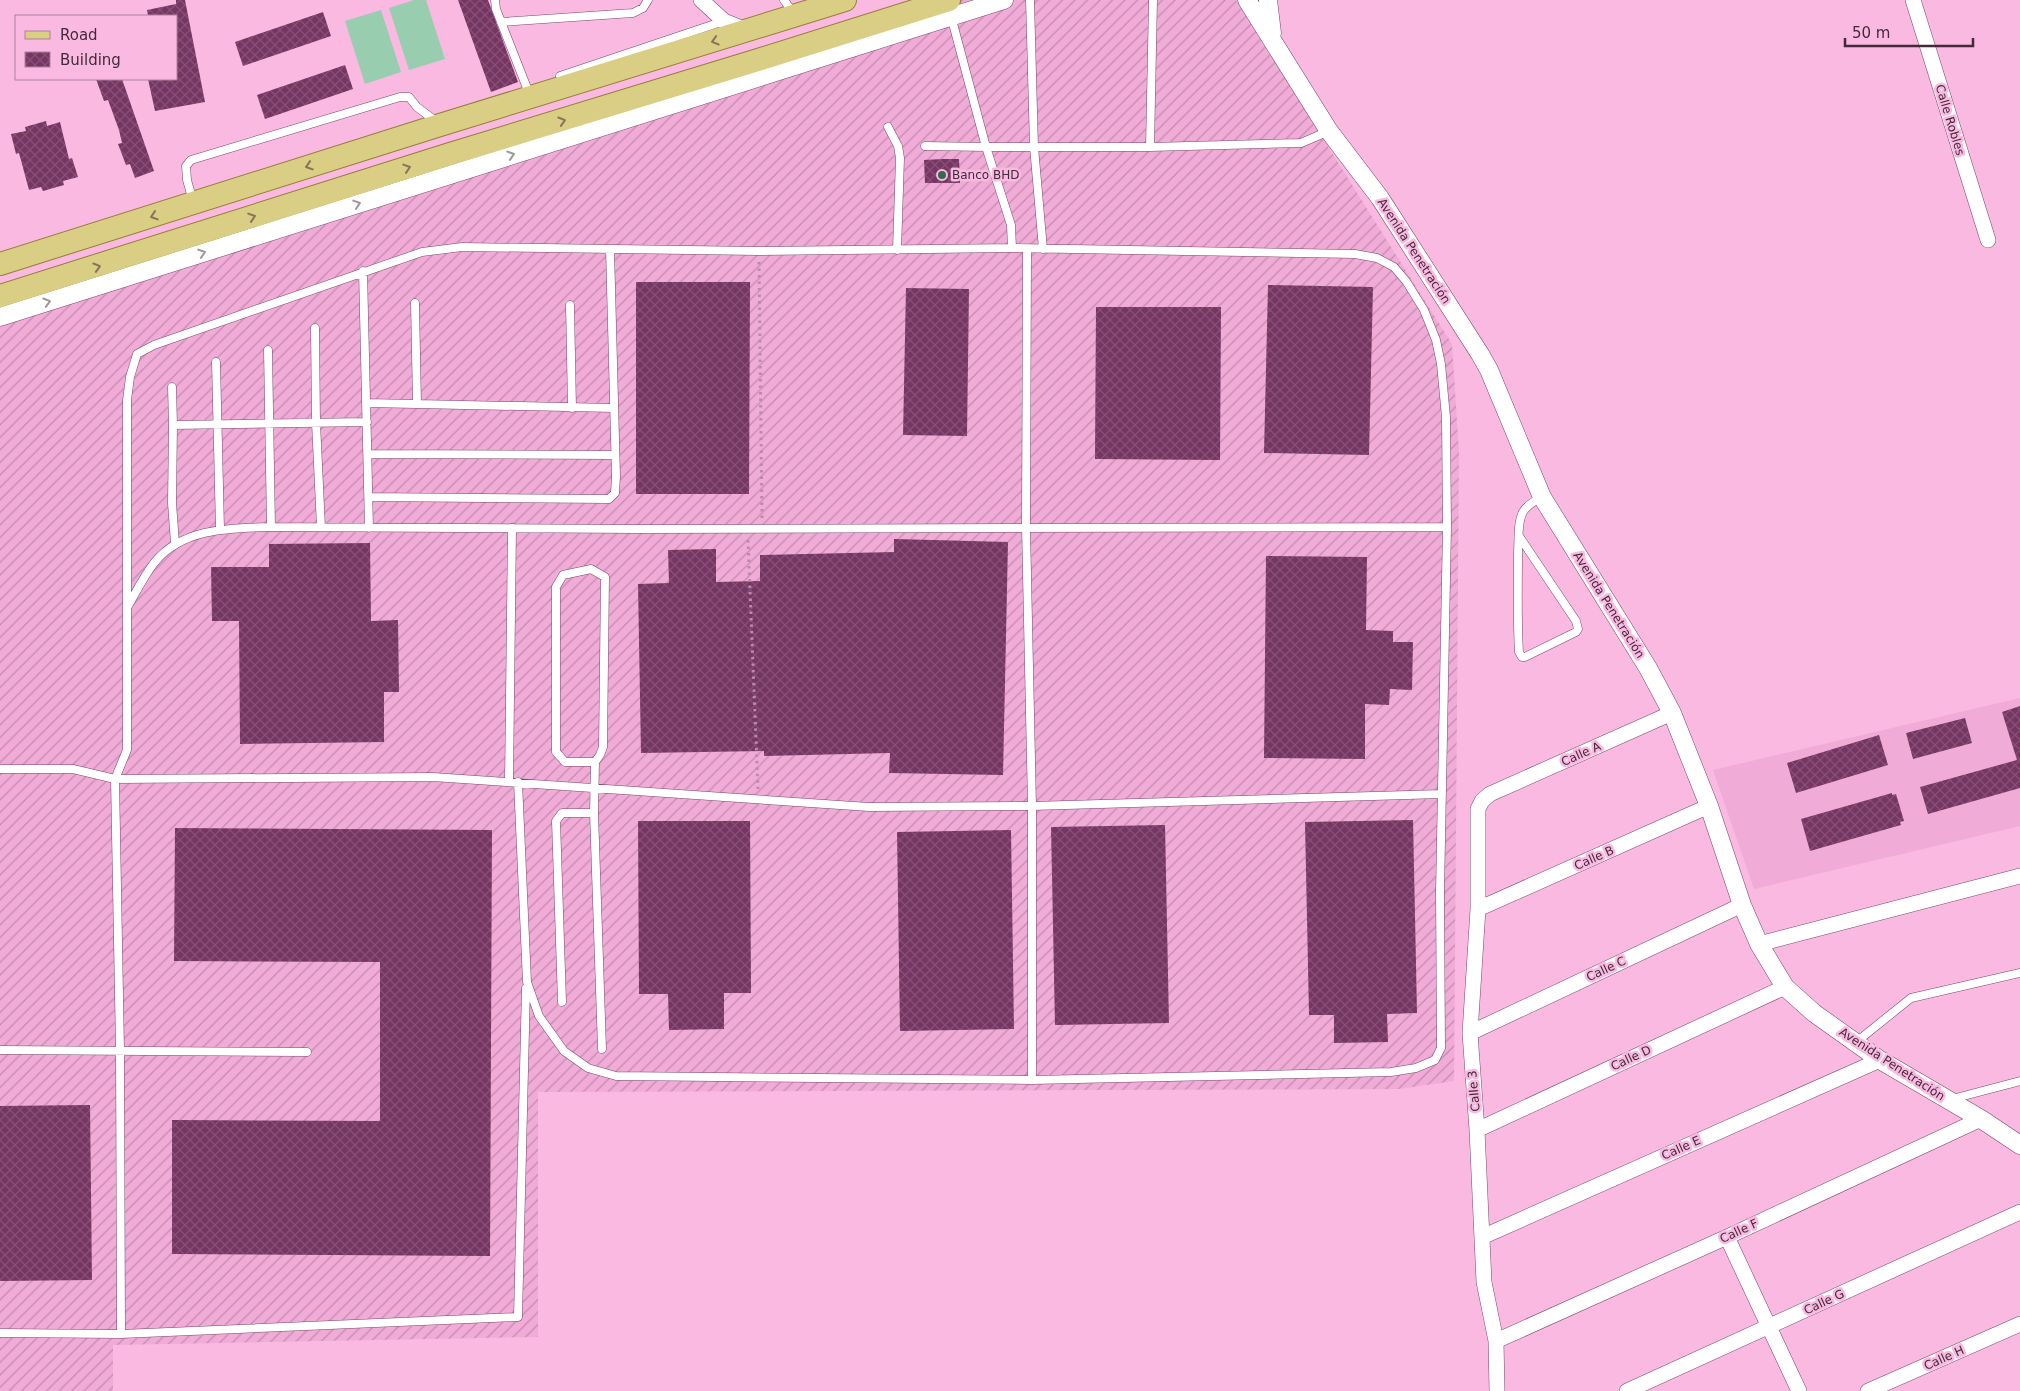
<svg xmlns="http://www.w3.org/2000/svg" width="2020" height="1391" font-family="'DejaVu Sans',sans-serif">
<style>
.built{fill:#f0abd7}
.industrial{fill:url(#industrial-furrows)}
.grass{fill:#98cdb0}
.building{fill:url(#building-cross-hatch)}
.lines{fill:none;stroke-linecap:round;stroke-linejoin:round}
.service-casing{stroke:#7c466a;stroke-width:9}
.minor-casing{stroke:#7c466a;stroke-width:16}
.tertiary-casing{stroke:#7c466a;stroke-width:19}
.primary-casing{stroke:#947f35;stroke-width:24}
.path{stroke:#bc89a9;stroke-width:3;stroke-dasharray:2.5 4;stroke-linecap:butt}
.service{stroke:#fff;stroke-width:8}
.minor{stroke:#fff;stroke-width:15}
.tertiary{stroke:#fff;stroke-width:18}
.primary{stroke:#d9ce84;stroke-width:22}
.oneway{stroke:#86745b}
.oneway2{stroke:#a1949c}
.poi-dot{fill:#33694f;stroke:#f9b9e1;stroke-width:2}
.labels{text-anchor:middle;dominant-baseline:central;stroke-width:5;stroke-linejoin:round;paint-order:stroke}
.street-label{font-size:12px;fill:#432a3a;stroke:#f9b9e1}
.poi-label{font-size:12px;fill:#432a3a;stroke:#f9b9e1;text-anchor:start}
</style>
<defs>
<pattern id="industrial-furrows" width="10" height="10" patternUnits="userSpaceOnUse" patternTransform="scale(1.25)"><rect width="10" height="10" fill="#f0abd7"/><path d="M-1 1l2-2M0 10L10 0M9 11l2-2" fill="none" stroke="#c48baf"/></pattern>
<pattern id="building-cross-hatch" width="8" height="8" patternUnits="userSpaceOnUse" patternTransform="scale(1.25)"><rect width="8" height="8" fill="#763562"/><path d="M0 0l8 8M0 8l8-8" fill="none" stroke="#865176"/></pattern>
</defs>
<rect width="100%" height="100%" fill="#f9b9e1"/>
<path class="built" d="M 2020,698 L 2020,826 L 1754,889 L 1713,770 Z"/>
<path class="industrial" d="M 961,0 L 1236,0 L 1452,344 L 1459,453 L 1454,1081 L 1399,1089 L 538,1092 L 538,1337 L 113,1345 L 113,1391 L 0,1391 L 0,301 Z"/>
<path class="grass" d="M 414,0 L 426,0 L 445,59 L 409,70 L 389,8 Z
M 381,10 L 401,72 L 365,84 L 345,21 Z"/>
<path class="building" d="M 176,0 L 185,0 L 205,102 L 155,111 L 148,79 L 176,79 L 176,16 L 148,16 L 147,10 L 176,4 Z
M 458,0 L 488,0 L 518,82 L 491,92 Z
M 323,12 L 331,36 L 243,66 L 235,42 Z
M 345,65 L 353,89 L 265,119 L 257,95 Z
M 96,79 L 122,79 L 154,171 L 135,178 L 130,164 L 126,165 L 118,144 L 122,143 L 119,130 L 108,100 L 104,101 Z
M 46,121 L 47,126 L 60,122 L 69,159 L 72,158 L 78,177 L 63,181 L 64,185 L 43,191 L 41,187 L 29,190 L 19,153 L 16,154 L 11,134 L 26,131 L 25,127 Z
M 943,159 L 959,159 L 960,183 L 925,183 L 924,160 Z
M 636,282 L 750,282 L 749,494 L 636,494 Z
M 1268,285 L 1373,287 L 1369,455 L 1264,453 Z
M 906,288 L 969,289 L 967,436 L 903,435 Z
M 1096,307 L 1221,307 L 1220,460 L 1095,459 Z
M 894,539 L 1008,542 L 1003,775 L 889,773 L 890,753 L 764,756 L 764,751 L 641,753 L 638,584 L 669,583 L 668,550 L 716,549 L 716,582 L 760,581 L 760,555 L 894,552 Z
M 370,543 L 371,621 L 398,620 L 399,692 L 384,692 L 384,742 L 240,744 L 239,621 L 212,621 L 211,567 L 269,567 L 269,544 Z
M 1266,556 L 1367,557 L 1366,630 L 1393,631 L 1393,642 L 1413,642 L 1412,690 L 1390,689 L 1389,705 L 1365,704 L 1365,759 L 1264,758 Z
M 2020,706 L 2020,788 L 1928,814 L 1920,787 L 2017,760 L 2002,712 Z
M 1965,718 L 1972,743 L 1913,759 L 1906,733 Z
M 1879,735 L 1888,765 L 1796,793 L 1787,763 Z
M 1892,793 L 1892,795 L 1896,794 L 1904,821 L 1900,822 L 1901,825 L 1810,851 L 1801,819 Z
M 1413,820 L 1417,1013 L 1387,1014 L 1388,1042 L 1334,1043 L 1334,1015 L 1309,1015 L 1305,822 Z
M 638,821 L 750,821 L 751,993 L 724,993 L 724,1029 L 669,1030 L 668,994 L 639,994 Z
M 1165,825 L 1169,1023 L 1055,1025 L 1051,827 Z
M 175,828 L 492,830 L 490,1256 L 172,1254 L 172,1120 L 380,1121 L 380,962 L 174,961 Z
M 1011,830 L 1014,1029 L 900,1031 L 897,832 Z
M 90,1105 L 92,1280 L 0,1281 L 0,1106 Z"/>
<g class="lines">
<g class="service-casing">
<path id="service" d="M 495,0 L 496,9 L 527,88 L 531,93
M 784,0 L 794,14
M 1030,0 L 1034,147 L 1043,249
M 951,16 L 986,147 L 1150,147 L 1301,143 L 1329,131
M 501,22 L 633,13 L 643,8 L 648,0
M 560,76 L 724,21
M 888,127 L 898,146 L 900,158 L 897,250
M 925,146 L 986,147 L 1011,225 L 1012,248
M 1150,147 L 1153,0
M 193,201 L 187,180 L 186,166 L 191,160 L 400,97 L 409,97 L 417,107 L 437,122
M 1027,249 L 1026,528 L 1032,806 L 1032,1080
M 363,271 L 369,528
M 415,303 L 417,404 L 614,408
M 570,305 L 572,408
M 315,328 L 316,423 L 321,527
M 268,350 L 271,527
M 216,362 L 220,529
M 172,387 L 173,425
M 366,403 L 417,404
M 368,454 L 615,455
M 369,497 L 609,499 L 615,493 L 616,476 L 610,249
M 1519,536 L 1576,621 L 1578,629 L 1576,632 L 1525,657 L 1522,657 L 1519,652 C 1517,619 1518,586 1518,552 C 1519,540 1517,525 1522,514 C 1525,506 1535,501 1542,497
M 175,543 L 172,503 L 173,425 L 367,422
M 128,606 C 136,592 144,576 154,563 C 182,528 230,528 271,527 L 638,529 L 1447,527
M 0,769 L 73,769 L 115,779 L 433,777 L 869,807 L 1032,806 L 1442,794
M 509,782 L 512,528
M 594,813 L 602,1049
M 562,1002 L 556,821 L 562,813 L 594,813 L 595,762 L 600,755 L 603,747 L 605,577 L 591,569 L 563,575 L 556,587 L 556,752 L 565,762 L 595,762
M 1855,1043 L 1911,998 L 2020,973
M 0,1050 L 307,1052
M 1952,1099 L 2020,1081
M 0,1333 L 121,1334 L 518,1317 L 526,988
M 121,1334 L 120,1050 L 115,779 L 127,750 L 127,400 L 130,377 L 137,354 L 154,345 L 422,252 L 462,247 L 758,251 L 1012,248 L 1355,254 L 1377,258 L 1394,267 L 1406,281 L 1424,310 L 1436,340 L 1441,364 L 1446,417 L 1447,527 L 1440,892 L 1441,1048 L 1435,1060 L 1416,1068 L 1391,1072 L 1032,1080 L 616,1076 L 588,1068 L 564,1051 L 539,1016 L 527,982 L 518,782"/>
</g>
<g class="minor-casing">
<path id="minor" d="M 701,0 L 724,21 L 748,31
M 1913,0 L 1988,240
M 1478,909 L 1709,806
M 1759,944 L 2020,876
M 1470,1033 L 1742,905
M 1477,1130 L 1785,987
M 1482,1237 L 1880,1060
M 1727,1237 L 1799,1391
M 1496,1341 L 1727,1237 L 1981,1119
M 1497,1391 L 1496,1341 L 1484,1282 L 1477,1130 L 1470,1033 L 1478,909 L 1478,809 L 1482,801 L 1490,794 L 1672,713
M 1627,1391 L 2020,1212
M 1868,1391 L 2020,1324"/>
</g>
<g class="tertiary-casing">
<path id="tertiary" d="M 1247,0 L 1329,131 L 1380,198 L 1480,354 L 1489,370 L 1542,497 L 1648,668 L 1672,713 L 1709,806 L 1742,905 L 1759,944 L 1785,987 L 1814,1013 L 1880,1060 L 1981,1119 L 2020,1145
M 1268,0 L 1272,33
M 0,317 L 1004,0"/>
</g>
<g class="primary-casing">
<path id="primary" d="M 0,264 L 440,125 L 845,0
M 0,296 L 450,154 L 758,60 L 949,0"/>
</g>
<path class="path" d="M 759,262 L 762,518
M 748,540 L 758,789"/>
<use href="#service" class="service"/>
<use href="#minor" class="minor"/>
<use href="#tertiary" class="tertiary"/>
<use href="#primary" class="primary"/>
</g>
<defs><path id="oneway-chevron" d="M-2-3.5L2.5 0L-2 3.5" fill="none" stroke-width="1.6" stroke-linecap="round" stroke-linejoin="round" transform="scale(1.25)"/></defs>
<g class="oneway">
<use href="#oneway-chevron" transform="translate(715 41) rotate(163)"/>
<use href="#oneway-chevron" transform="translate(562 121) rotate(-17)"/>
<use href="#oneway-chevron" transform="translate(309 166) rotate(162)"/>
<use href="#oneway-chevron" transform="translate(407 168) rotate(-18)"/>
<use href="#oneway-chevron" transform="translate(154 216) rotate(162)"/>
<use href="#oneway-chevron" transform="translate(252 217) rotate(-18)"/>
<use href="#oneway-chevron" transform="translate(97 267) rotate(-17)"/>
</g>
<g class="oneway2">
<use href="#oneway-chevron" transform="translate(511 155) rotate(-18)"/>
<use href="#oneway-chevron" transform="translate(357 204) rotate(-18)"/>
<use href="#oneway-chevron" transform="translate(202 253) rotate(-18)"/>
<use href="#oneway-chevron" transform="translate(47 302) rotate(-17)"/>
</g>
<circle class="poi-dot" cx="942" cy="175" r="5"/>
<g class="labels">
<g class="street-label">
<text transform="translate(1950 120) rotate(73)">Calle Robles</text>
<text transform="translate(1414 251) rotate(57)">Avenida Penetración</text>
<text transform="translate(1609 605) rotate(58)">Avenida Penetración</text>
<text transform="translate(1581 754) rotate(-24)">Calle A</text>
<text transform="translate(1594 858) rotate(-24)">Calle B</text>
<text transform="translate(1606 969) rotate(-25)">Calle C</text>
<text transform="translate(1631 1058) rotate(-25)">Calle D</text>
<text transform="translate(1892 1064) rotate(33)">Avenida Penetración</text>
<text transform="translate(1474 1091) rotate(-95)">Calle 3</text>
<text transform="translate(1681 1148) rotate(-24)">Calle E</text>
<text transform="translate(1739 1231) rotate(-25)">Calle F</text>
<text transform="translate(1824 1302) rotate(-25)">Calle G</text>
<text transform="translate(1944 1358) rotate(-24)">Calle H</text>
</g>
<g class="poi-label">
<text x="952" y="175">Banco BHD</text>
</g>
</g>
<rect x="15" y="15" width="162" height="65" fill="#f9b9e1" stroke="#b0809e"/>
<rect x="25" y="31" width="25" height="8" fill="#d9ce84" stroke="#b0809e"/>
<text x="60" y="40" font-size="15" fill="#432a3a">Road</text>
<rect x="25" y="52" width="25" height="15" fill="url(#building-cross-hatch)" stroke="#b0809e"/>
<text x="60" y="65" font-size="15" fill="#432a3a">Building</text>
<path d="M1845 38v8h128v-8" fill="none" stroke="#432a3a" stroke-width="2.5"/>
<text x="1852" y="38" font-size="15" fill="#432a3a" stroke="#f9b9e1" stroke-width="4" paint-order="stroke">50 m</text>
</svg>
